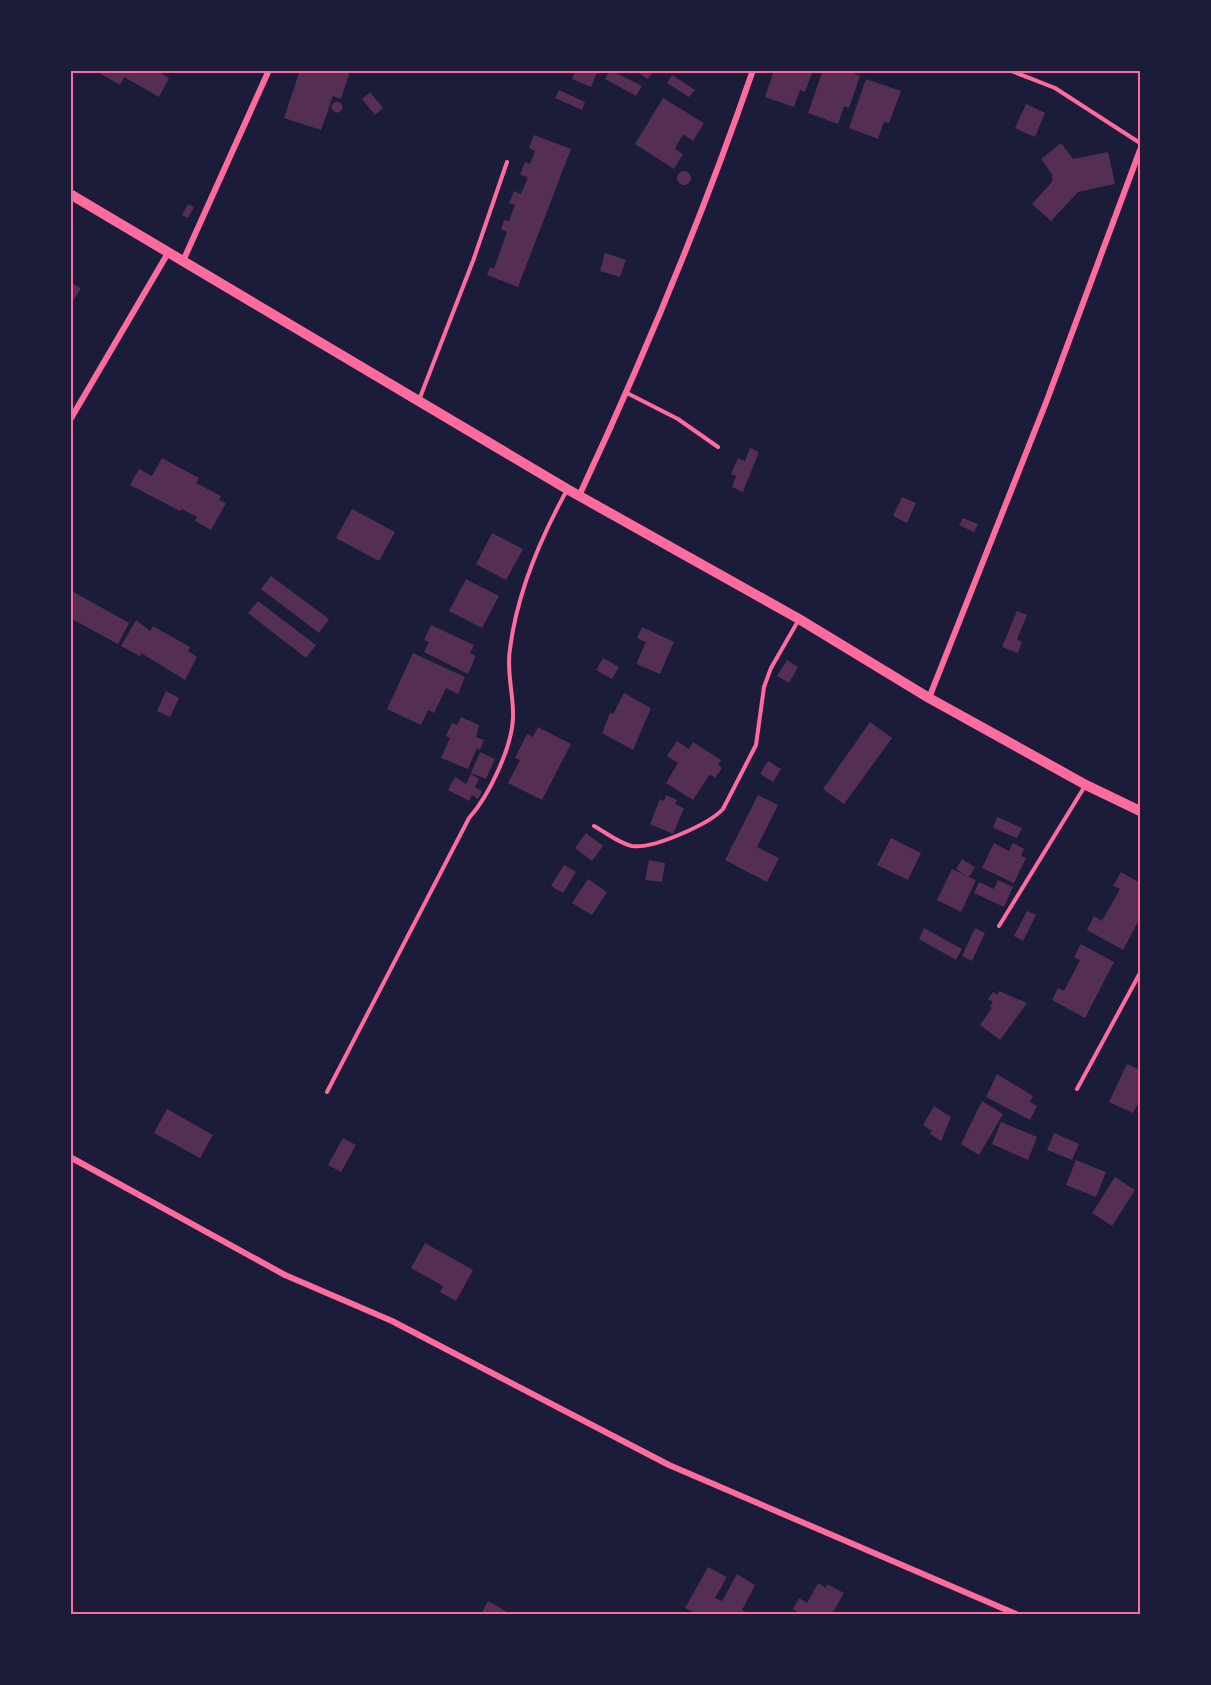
<svg xmlns="http://www.w3.org/2000/svg" width="1211" height="1685" font-family="'IBM Plex Sans',sans-serif">
<rect width="100%" height="100%" fill="#1b1b3a"/>
<path fill="#542f53" d="M 103,70 L 156,70 L 169,78 L 159,97 L 124,77 L 120,85 L 101,74 Z
M 300,70 L 350,71 L 341,99 L 333,96 L 321,130 L 284,118 Z
M 576,70 L 598,70 L 591,87 L 572,79 Z
M 610,70 L 642,86 L 636,96 L 605,79 Z
M 634,70 L 654,70 L 648,79 Z
M 774,70 L 813,70 L 805,92 L 800,90 L 794,107 L 765,97 Z
M 823,70 L 846,70 L 860,76 L 849,108 L 844,106 L 838,124 L 808,113 Z
M 672,75 L 695,90 L 689,97 L 667,83 Z
M 866,79 L 901,91 L 889,123 L 884,122 L 878,139 L 849,128 Z
M 559,90 L 585,102 L 582,110 L 555,98 Z
M 370,92 L 383,108 L 375,115 L 362,99 Z
M 663,98 L 704,123 L 693,141 L 683,134 L 675,149 L 683,154 L 674,169 L 635,144 Z
M331.5 107a5.5 5.5 0 1 1 11 0a5.5 5.5 0 1 1-11 0Z
M 1026,104 L 1045,113 L 1035,137 L 1015,128 Z
M 534,135 L 571,149 L 518,287 L 487,275 L 490,267 L 494,269 L 507,232 L 501,229 L 504,220 L 509,221 L 515,205 L 509,203 L 514,191 L 521,194 L 528,177 L 520,175 L 525,162 L 530,164 L 535,151 L 529,148 Z
M 1061,143 L 1073,159 L 1108,152 L 1115,184 L 1078,192 L 1051,221 L 1032,204 L 1052,182 L 1052,174 L 1041,159 Z
M677 178a7 7 0 1 1 14 0a7 7 0 1 1-14 0Z
M 188,204 L 194,207 L 188,218 L 182,215 Z
M 605,253 L 626,260 L 620,277 L 600,271 Z
M 70,282 L 81,288 L 70,306 Z
M 750,448 L 759,452 L 743,492 L 732,487 L 736,476 L 731,474 L 738,458 L 745,461 Z
M 162,458 L 199,478 L 196,483 L 221,496 L 219,500 L 226,503 L 211,530 L 195,521 L 197,517 L 182,509 L 180,511 L 130,485 L 139,469 L 152,476 Z
M 902,497 L 916,503 L 907,523 L 893,516 Z
M 352,509 L 395,532 L 379,561 L 336,538 Z
M 963,518 L 978,524 L 974,532 L 959,525 Z
M 492,533 L 523,549 L 506,580 L 476,564 Z
M 271,576 L 329,619 L 319,633 L 261,589 Z
M 466,579 L 499,596 L 482,628 L 449,611 Z
M 70,590 L 129,623 L 118,644 L 70,618 Z
M 258,601 L 316,645 L 306,658 L 248,613 Z
M 1017,611 L 1027,615 L 1017,639 L 1022,642 L 1018,653 L 1002,647 Z
M 136,620 L 150,631 L 153,626 L 190,647 L 188,651 L 197,657 L 185,680 L 141,653 L 140,656 L 121,646 Z
M 431,625 L 474,645 L 470,653 L 476,656 L 468,674 L 424,652 L 429,642 L 424,640 Z
M 642,627 L 674,642 L 660,674 L 636,664 L 646,642 L 637,638 Z
M 413,653 L 465,677 L 458,694 L 446,688 L 434,713 L 428,710 L 421,725 L 387,709 Z
M 603,658 L 619,667 L 612,679 L 596,670 Z
M 787,660 L 798,667 L 789,683 L 777,676 Z
M 166,691 L 179,698 L 170,717 L 157,711 Z
M 624,693 L 651,708 L 633,750 L 602,733 L 610,713 L 613,714 Z
M 461,717 L 479,725 L 476,737 L 484,740 L 480,750 L 477,748 L 468,769 L 441,758 L 450,738 L 446,736 L 452,723 L 457,725 Z
M 870,722 L 892,738 L 844,804 L 823,789 Z
M 538,727 L 571,744 L 542,800 L 508,783 L 520,760 L 515,758 L 527,734 L 533,737 Z
M 677,741 L 689,749 L 693,742 L 721,760 L 718,765 L 722,768 L 715,778 L 710,774 L 693,800 L 666,783 L 678,763 L 667,756 Z
M 480,752 L 495,759 L 486,779 L 471,773 Z
M 768,761 L 781,769 L 773,782 L 760,774 Z
M 471,774 L 479,779 L 475,787 L 482,791 L 478,799 L 472,795 L 469,801 L 448,790 L 455,777 L 466,784 Z
M 666,795 L 677,800 L 675,804 L 684,808 L 673,834 L 650,824 L 660,799 L 664,801 Z
M 758,795 L 778,805 L 757,847 L 779,858 L 767,882 L 725,860 Z
M 997,817 L 1022,828 L 1017,838 L 993,828 Z
M 586,833 L 603,846 L 592,861 L 575,848 Z
M 891,838 L 921,853 L 908,880 L 877,865 Z
M 994,843 L 1009,851 L 1013,843 L 1024,849 L 1021,856 L 1026,858 L 1014,883 L 982,868 Z
M 962,859 L 975,867 L 969,877 L 976,880 L 961,912 L 937,900 L 952,869 L 967,876 L 956,869 Z
M 649,860 L 665,863 L 662,882 L 645,880 Z
M 564,865 L 576,872 L 563,893 L 551,886 Z
M 1121,872 L 1140,883 L 1140,918 L 1123,950 L 1087,930 L 1094,916 L 1102,921 L 1120,889 L 1113,886 Z
M 588,879 L 607,892 L 592,915 L 572,903 Z
M 998,880 L 1013,887 L 1004,907 L 974,893 L 979,882 L 994,889 Z
M 1027,911 L 1036,915 L 1023,941 L 1014,936 Z
M 924,928 L 962,949 L 956,960 L 919,939 Z
M 975,928 L 985,933 L 972,961 L 962,956 Z
M 1081,944 L 1114,962 L 1085,1018 L 1052,1000 L 1058,988 L 1064,991 L 1080,960 L 1074,957 Z
M 999,991 L 1027,1003 L 1000,1040 L 980,1025 L 992,1008 L 990,1006 L 993,1002 L 988,999 L 993,992 L 997,995 Z
M 1127,1064 L 1140,1070 L 1140,1107 L 1137,1105 L 1133,1113 L 1109,1102 Z
M 997,1074 L 1033,1096 L 1030,1102 L 1037,1106 L 1030,1120 L 986,1097 Z
M 982,1101 L 1003,1114 L 979,1155 L 961,1144 Z
M 934,1106 L 951,1117 L 941,1141 L 930,1134 L 932,1131 L 923,1125 Z
M 167,1109 L 213,1135 L 200,1158 L 154,1133 Z
M 1001,1122 L 1037,1137 L 1028,1160 L 992,1144 Z
M 1054,1133 L 1079,1144 L 1072,1160 L 1047,1150 Z
M 343,1138 L 356,1145 L 341,1172 L 328,1165 Z
M 1076,1160 L 1106,1172 L 1096,1197 L 1066,1185 Z
M 1115,1177 L 1135,1190 L 1112,1226 L 1092,1213 Z
M 425,1243 L 473,1270 L 456,1301 L 440,1292 L 443,1286 L 411,1268 Z
M 708,1567 L 727,1577 L 715,1598 L 722,1601 L 737,1574 L 755,1585 L 742,1610 L 750,1614 L 697,1614 L 685,1608 Z
M 818,1583 L 826,1588 L 827,1584 L 844,1593 L 832,1614 L 800,1614 L 793,1609 L 799,1598 L 807,1603 Z
M 488,1601 L 511,1614 L 481,1614 Z"/>
<g fill="none" stroke-linecap="round" stroke-linejoin="round">
<path stroke="#ff6b9d" stroke-width="4" d="M 1009,70 L 1055,88 L 1140,143
M 627,393 L 678,419 L 718,447
M 419,400 L 473,261 L 507,162
M 594,826 C 605,832 620,844 632,846 C 654,849 709,824 723,809 L 756,745 L 764,687 L 771,668 L 798,621
M 999,926 L 1085,786
M 1077,1089 L 1140,973
M 327,1092 L 469,818 C 489,796 512,747 513,718 C 514,695 506,671 510,649 C 517,592 540,539 567,490"/>
<path stroke="#ff6b9d" stroke-width="6" d="M 183,261 L 269,70
M 70,420 L 168,253
M 579,496 C 644,357 703,215 753,70
M 929,698 L 1047,400 L 1140,150
M 70,1157 L 285,1275 L 392,1321 L 669,1465 L 1016,1614"/>
<path stroke="#ff6b9d" stroke-width="10" d="M 70,194 L 567,489 L 799,619 L 929,698 L 1086,785 L 1140,811"/>
</g>
<rect width="1211" height="1685" fill="none" stroke="#1b1b3a" stroke-width="144"/>
<rect x="72" y="72" width="1067" height="1541" fill="none" stroke="#ff6b9d" stroke-width="2"/>
</svg>
